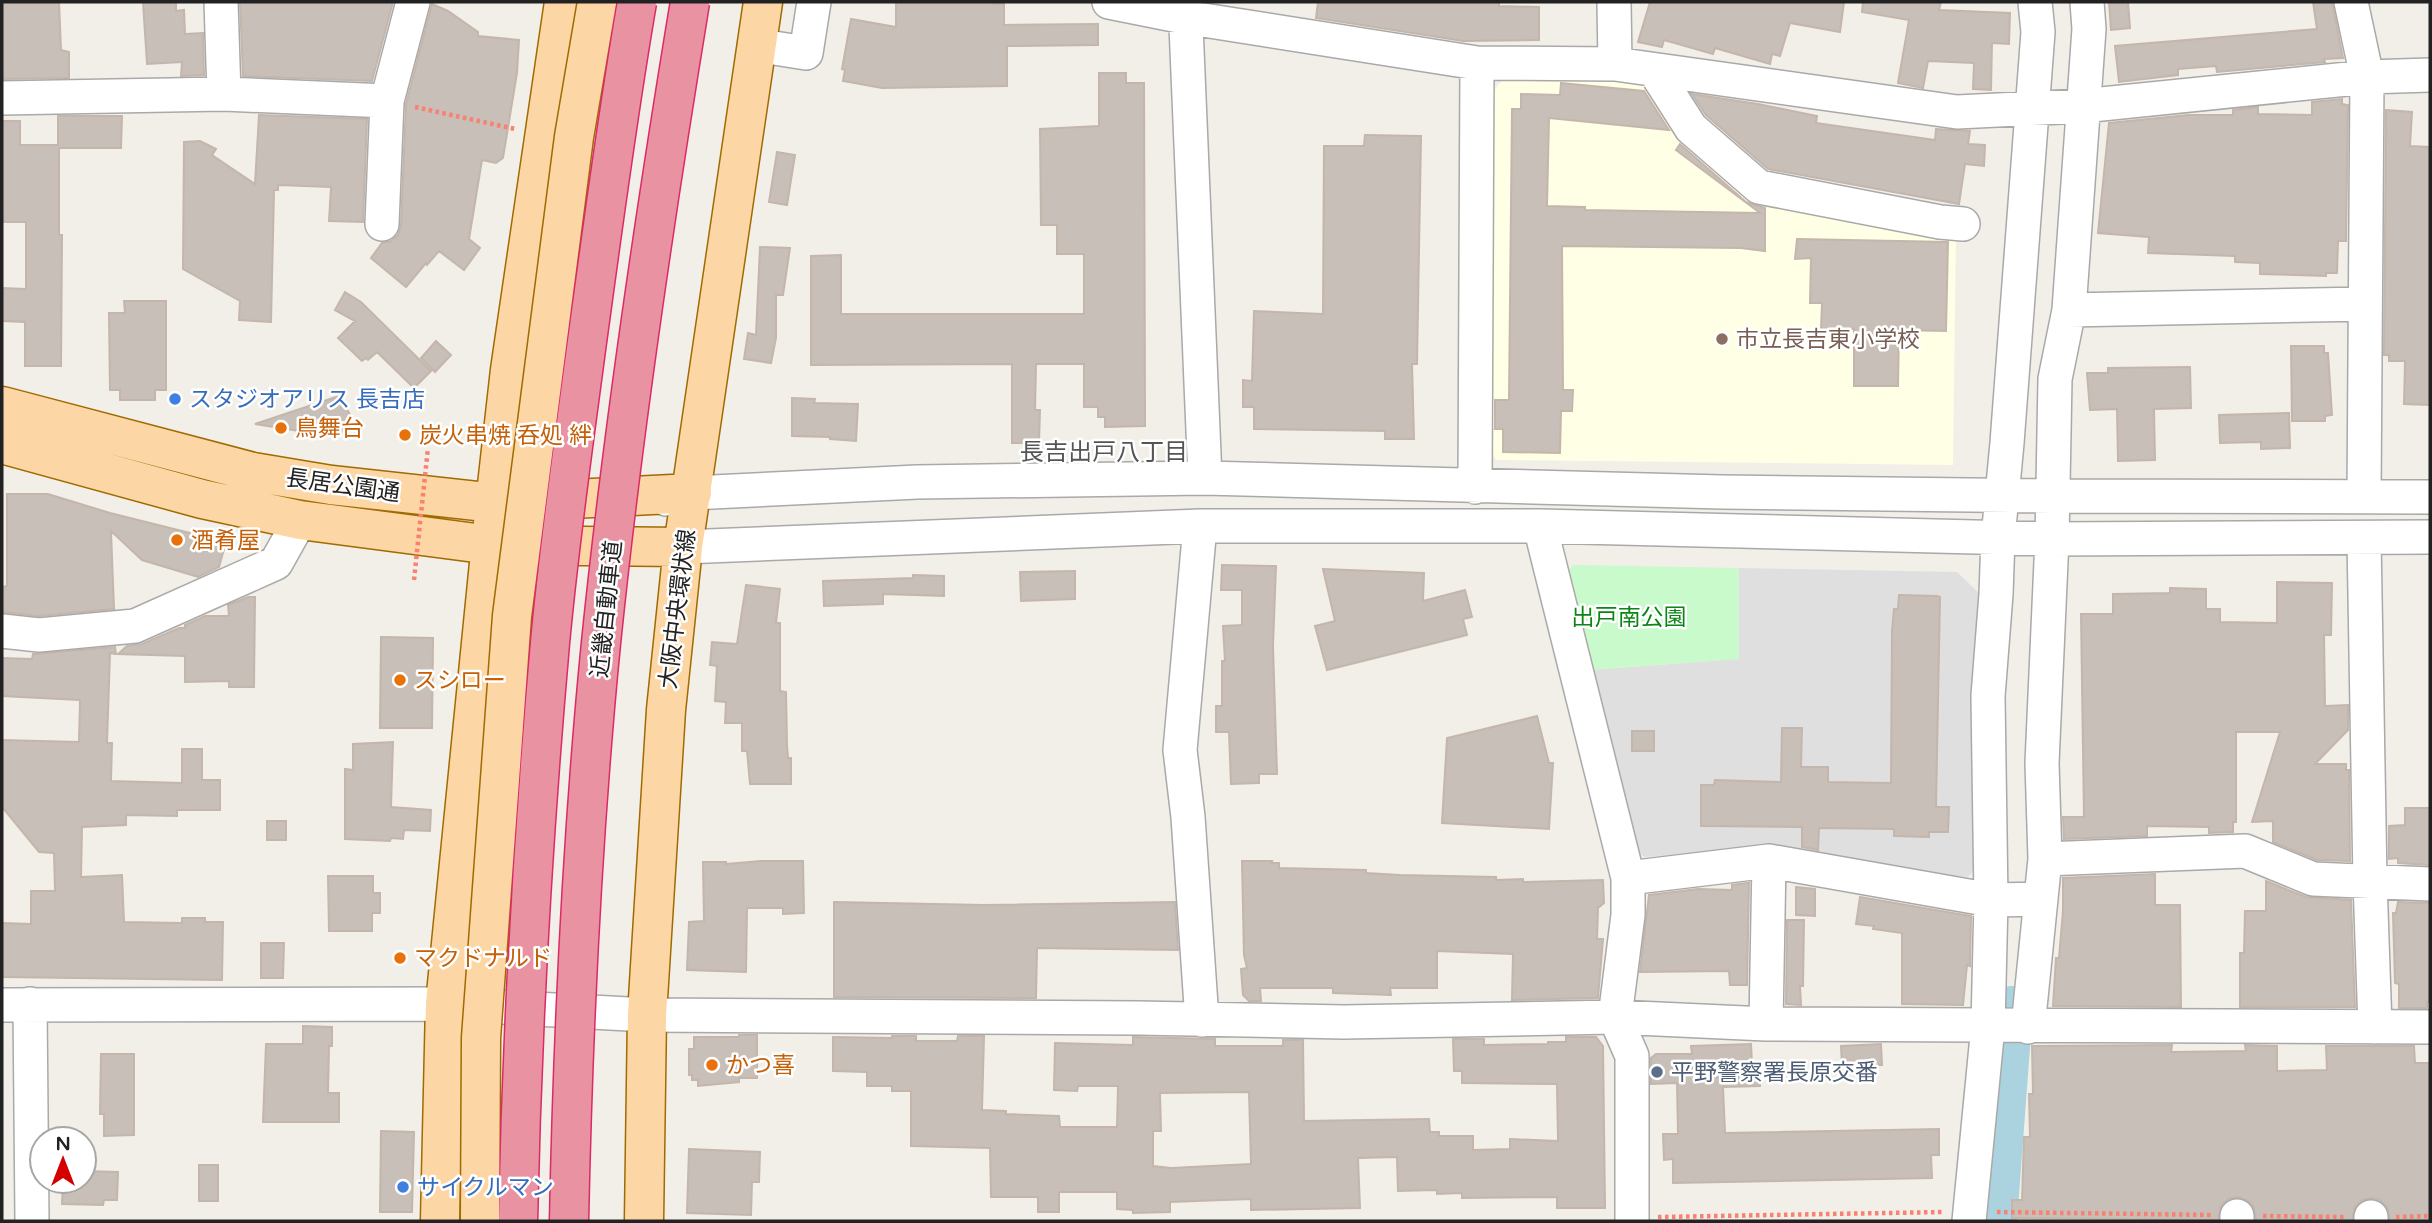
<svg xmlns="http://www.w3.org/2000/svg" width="2432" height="1223" font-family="'Varela Round','Noto Sans JP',sans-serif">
<rect width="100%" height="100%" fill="#f2efe9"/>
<path fill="#e0dfdf" d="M 1739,568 L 1957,572 L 1983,597 L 1979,867 L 1967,877 L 1758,849 L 1645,857 L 1631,849 L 1589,670 L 1738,659 Z"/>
<path fill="#ffffe5" d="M 1503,79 L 1646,80 L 1754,193 L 1956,231 L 1953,465 L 1496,460 L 1488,447 L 1493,92 Z"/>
<path fill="#c8facc" d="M 1573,565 L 1739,568 L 1739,659 L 1589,670 L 1566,575 Z"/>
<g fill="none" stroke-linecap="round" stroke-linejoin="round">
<path stroke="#aad3df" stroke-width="42" d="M 1996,1221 L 2012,1007"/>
</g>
<path fill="#c7bfb8" stroke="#c4b6ab" stroke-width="2" fill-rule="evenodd" d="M 2,2 L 59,2 L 61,50 L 69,52 L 69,78 L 2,79 Z
M 143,2 L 176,2 L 176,11 L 184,10 L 185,34 L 203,33 L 204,75 L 181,76 L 182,62 L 147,64 Z
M 240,2 L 393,2 L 372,81 L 243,76 Z
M 905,2 L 994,2 L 994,4 L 1004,4 L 1004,25 L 1098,24 L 1098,45 L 1007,46 L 1007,86 L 882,88 L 843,81 L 845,70 L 842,69 L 851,19 L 896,27 L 896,3 Z
M 1318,2 L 1499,2 L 1499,6 L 1539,7 L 1539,40 L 1463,41 L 1316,18 Z
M 1650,2 L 1844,2 L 1840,32 L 1790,23 L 1780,56 L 1772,54 L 1770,64 L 1715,48 L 1713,54 L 1664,40 L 1662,47 L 1638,42 Z
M 1863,2 L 1941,2 L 1939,10 L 2010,13 L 2009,44 L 1992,43 L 1991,90 L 1973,89 L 1974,63 L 1928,61 L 1923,88 L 1898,83 L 1909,20 L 1862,12 Z
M 2109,2 L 2128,2 L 2130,28 L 2111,30 Z
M 2313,2 L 2332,2 L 2343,58 L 2324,59 L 2325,62 L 2217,72 L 2216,66 L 2178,69 L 2178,75 L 2119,82 L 2115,46 L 2317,29 Z
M 432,4 L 448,11 L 478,32 L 478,36 L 519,40 L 517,73 L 503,158 L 496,163 L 482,160 L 469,239 L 480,248 L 464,270 L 439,251 L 427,265 L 426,263 L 406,287 L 371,258 L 382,243 L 391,241 L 398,235 L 401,225 L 406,104 Z
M 1099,73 L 1126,73 L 1126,83 L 1144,83 L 1145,426 L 1105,427 L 1105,417 L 1098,417 L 1098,407 L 1084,407 L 1084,364 L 1036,364 L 1035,410 L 1040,410 L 1039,443 L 1012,443 L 1012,364 L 811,365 L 811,256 L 841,255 L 841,314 L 1084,314 L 1084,254 L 1057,254 L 1057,225 L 1041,225 L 1040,129 L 1099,126 Z
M 1561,83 L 1644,91 L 1669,130 L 1549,118 L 1547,206 L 1585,207 L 1585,210 L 1760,213 L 1676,150 L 1680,144 L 1746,202 L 1765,208 L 1765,251 L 1741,248 L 1562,246 L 1563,390 L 1573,390 L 1572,411 L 1561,411 L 1560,453 L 1503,452 L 1503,429 L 1495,429 L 1495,400 L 1509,400 L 1512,109 L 1521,109 L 1521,94 L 1560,95 Z
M 1692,94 L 1758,104 L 1817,116 L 1816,123 L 1935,140 L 1936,129 L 1970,131 L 1968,144 L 1985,145 L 1984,166 L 1965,164 L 1959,204 L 1768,169 L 1706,115 Z
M 2342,99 L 2342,104 L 2348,105 L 2346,241 L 2338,241 L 2337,273 L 2326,273 L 2326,276 L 2260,274 L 2260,263 L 2235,262 L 2235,256 L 2148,253 L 2149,237 L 2098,233 L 2109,123 L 2188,115 L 2233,115 L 2233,110 L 2258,107 L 2258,114 L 2312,115 L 2312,102 Z
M 2386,110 L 2412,112 L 2410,146 L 2430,147 L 2430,405 L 2404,404 L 2405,361 L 2389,361 L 2389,355 L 2384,355 Z
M 259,115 L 367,119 L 363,222 L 329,221 L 331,187 L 278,185 L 278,190 L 274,190 L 271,322 L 239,320 L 240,301 L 183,269 L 184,142 L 200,141 L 216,149 L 212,155 L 255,184 Z
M 58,116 L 122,116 L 121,148 L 59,148 L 59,235 L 62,235 L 61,366 L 25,366 L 25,322 L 2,321 L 2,288 L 26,289 L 26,222 L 2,222 L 2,121 L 20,121 L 20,145 L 58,145 Z
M 1365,135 L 1421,136 L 1417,364 L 1412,364 L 1414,439 L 1385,439 L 1385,431 L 1254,429 L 1254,407 L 1243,407 L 1243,380 L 1252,381 L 1254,311 L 1323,314 L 1324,146 L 1364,146 Z
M 777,152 L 795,155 L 787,205 L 769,202 Z
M 1797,239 L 1948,242 L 1946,331 L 1899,330 L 1898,386 L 1854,386 L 1854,329 L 1821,329 L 1822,303 L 1810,303 L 1811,258 L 1795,259 Z
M 760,247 L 790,248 L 783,295 L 776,295 L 776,338 L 771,363 L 744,359 L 748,333 L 756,335 Z
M 345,292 L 361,302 L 431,371 L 414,388 L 377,352 L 368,360 L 366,358 L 362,361 L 338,338 L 355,321 L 335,310 Z
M 124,301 L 166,301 L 166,390 L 155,390 L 155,400 L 120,400 L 120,390 L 110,390 L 109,313 L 125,313 Z
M 436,341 L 451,355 L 435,372 L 421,358 Z
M 2291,346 L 2324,346 L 2324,353 L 2328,353 L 2332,415 L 2325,416 L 2325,421 L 2292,421 Z
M 2190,367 L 2191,408 L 2154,409 L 2155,460 L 2118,461 L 2117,409 L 2090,410 L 2087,373 L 2108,373 L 2108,368 Z
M 339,396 L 361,433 L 299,431 L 255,424 Z
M 792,398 L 815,399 L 814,403 L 858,404 L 856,441 L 830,439 L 830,437 L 792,436 Z
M 2289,413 L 2290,448 L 2261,449 L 2261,442 L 2220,443 L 2219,415 Z
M 7,494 L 48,494 L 110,513 L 226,542 L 219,567 L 198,577 L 142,560 L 111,531 L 114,609 L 39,616 L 2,612 L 2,587 L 7,586 Z
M 1222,565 L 1276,566 L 1273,646 L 1277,774 L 1259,774 L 1259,783 L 1231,784 L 1229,732 L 1216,732 L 1216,706 L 1222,706 L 1222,661 L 1225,661 L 1223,626 L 1242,625 L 1242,590 L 1221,590 Z
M 1323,569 L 1424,573 L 1423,601 L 1465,590 L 1472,617 L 1463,619 L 1467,635 L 1327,670 L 1315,626 L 1335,621 Z
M 1075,571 L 1075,599 L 1021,601 L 1020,572 Z
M 913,575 L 944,576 L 944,596 L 883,594 L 883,604 L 824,606 L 823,581 L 913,578 Z
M 2277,582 L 2332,583 L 2331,635 L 2324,635 L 2325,706 L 2348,705 L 2348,730 L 2315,764 L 2346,764 L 2346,770 L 2349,770 L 2350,861 L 2317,860 L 2273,842 L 2273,821 L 2252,822 L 2280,732 L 2236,732 L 2236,822 L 2233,822 L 2233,832 L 2209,833 L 2209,827 L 2147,826 L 2147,836 L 2064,839 L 2063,817 L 2084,817 L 2081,614 L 2113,614 L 2113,594 L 2170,593 L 2170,588 L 2206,589 L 2206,609 L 2220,609 L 2220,622 L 2277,623 Z
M 746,585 L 780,589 L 776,623 L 780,623 L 780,691 L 786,692 L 787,745 L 788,758 L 791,758 L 791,784 L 750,784 L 747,751 L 742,751 L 742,723 L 725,723 L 726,702 L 715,701 L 717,666 L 710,665 L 712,642 L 737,644 Z
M 1899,595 L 1937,596 L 1940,597 L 1936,807 L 1949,807 L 1948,832 L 1929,832 L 1929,837 L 1894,836 L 1894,829 L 1819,828 L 1818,850 L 1802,847 L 1802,827 L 1701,826 L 1701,785 L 1714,785 L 1715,780 L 1781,782 L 1782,728 L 1802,728 L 1801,767 L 1828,767 L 1828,782 L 1891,783 L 1892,631 L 1894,609 L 1898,609 Z
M 248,597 L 255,597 L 254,687 L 229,687 L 229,681 L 185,682 L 185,656 L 118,654 L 127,646 L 142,644 L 179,628 L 185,628 L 185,625 L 205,616 L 229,616 L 228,605 Z
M 381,637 L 433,638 L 432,728 L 380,728 Z
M 115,647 L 116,654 L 110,653 L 107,743 L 112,743 L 111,781 L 182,783 L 182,749 L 202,749 L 202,780 L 220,780 L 220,810 L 177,810 L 177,816 L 126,815 L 126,825 L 82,827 L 81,877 L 122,875 L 124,922 L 182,923 L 182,918 L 205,918 L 205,922 L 223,922 L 222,980 L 2,977 L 2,923 L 31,924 L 31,891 L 55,891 L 54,853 L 39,852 L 2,807 L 2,740 L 79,742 L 80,700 L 2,696 L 2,658 L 32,659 L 33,654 Z
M 1537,716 L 1549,763 L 1553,763 L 1549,829 L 1442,823 L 1447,738 Z
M 1632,731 L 1654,731 L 1654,751 L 1632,751 Z
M 393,742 L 391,807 L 431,810 L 430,831 L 404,830 L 403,839 L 391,838 L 390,841 L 345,839 L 345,769 L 353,770 L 353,744 Z
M 2405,808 L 2430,808 L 2430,865 L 2398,863 L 2398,858 L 2389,859 L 2389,826 L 2405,825 Z
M 267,821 L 286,821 L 286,840 L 267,840 Z
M 761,861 L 803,861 L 804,913 L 783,914 L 783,908 L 747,908 L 746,972 L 687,970 L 689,922 L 704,921 L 703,862 L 726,862 L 726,864 Z
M 1242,861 L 1272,861 L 1271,863 L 1279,863 L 1279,868 L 1366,870 L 1366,873 L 1400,875 L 1496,877 L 1496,880 L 1523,879 L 1523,882 L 1603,880 L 1604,903 L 1598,908 L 1597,939 L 1603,939 L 1598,998 L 1512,1000 L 1513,954 L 1437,951 L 1437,988 L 1390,988 L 1391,995 L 1333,993 L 1333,988 L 1260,988 L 1261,1001 L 1249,1001 L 1243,995 L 1241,969 L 1247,968 L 1244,955 Z
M 2155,874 L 2155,905 L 2180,905 L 2181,1007 L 2053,1006 L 2056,958 L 2059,958 L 2063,911 L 2063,878 Z
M 328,876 L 373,876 L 373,893 L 380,893 L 380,913 L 372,913 L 372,931 L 329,931 Z
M 2266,881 L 2306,897 L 2351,900 L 2355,1007 L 2240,1007 L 2240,953 L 2244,953 L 2245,911 L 2266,911 Z
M 1749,883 L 1747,985 L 1730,985 L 1729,971 L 1640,972 L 1649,895 L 1698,889 L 1732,890 L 1732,885 Z
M 1796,887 L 1815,889 L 1815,916 L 1796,915 Z
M 1860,897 L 1971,916 L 1970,966 L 1967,965 L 1963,1005 L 1902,1004 L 1902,933 L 1873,929 L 1874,926 L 1856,924 Z
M 834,902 L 984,905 L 1175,902 L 1178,950 L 1037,948 L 1036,998 L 834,997 Z
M 2398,902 L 2430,903 L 2430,1002 L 2427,1002 L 2427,1008 L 2399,1008 L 2399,984 L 2395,983 L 2393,913 L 2396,913 Z
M 1787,920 L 1804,920 L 1803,986 L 1800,986 L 1801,1005 L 1786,1004 Z
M 261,943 L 284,943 L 283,978 L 261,978 Z
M 303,1026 L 332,1027 L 332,1046 L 329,1046 L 328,1093 L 339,1093 L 339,1122 L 263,1122 L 266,1044 L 303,1044 Z
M 739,1035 L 757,1035 L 757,1078 L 739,1078 L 739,1082 L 698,1086 L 698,1080 L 692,1080 L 692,1075 L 689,1075 L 689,1049 L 694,1049 L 694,1037 L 739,1037 Z
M 892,1036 L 916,1036 L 916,1041 L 957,1041 L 958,1036 L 984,1036 L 982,1110 L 1006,1111 L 1006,1114 L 1059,1116 L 1060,1127 L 1117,1127 L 1118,1086 L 1078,1086 L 1077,1091 L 1054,1090 L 1055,1043 L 1133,1045 L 1133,1037 L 1215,1039 L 1215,1046 L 1283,1046 L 1283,1040 L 1303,1040 L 1304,1121 L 1429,1119 L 1430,1132 L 1439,1132 L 1439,1136 L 1473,1136 L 1473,1150 L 1510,1149 L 1510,1139 L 1558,1141 L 1557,1084 L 1462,1083 L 1462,1071 L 1454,1071 L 1453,1039 L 1484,1039 L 1484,1045 L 1548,1044 L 1548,1042 L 1566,1042 L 1566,1037 L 1596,1037 L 1603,1046 L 1605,1208 L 1557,1208 L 1557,1197 L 1462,1198 L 1462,1193 L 1437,1194 L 1437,1190 L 1398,1191 L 1397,1157 L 1358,1158 L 1360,1208 L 1251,1210 L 1251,1199 L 1170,1202 L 1170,1212 L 1133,1213 L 1133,1210 L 1117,1209 L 1117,1192 L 1059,1192 L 1059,1212 L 1038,1212 L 1038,1197 L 991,1197 L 990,1148 L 911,1146 L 911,1091 L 892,1091 L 892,1086 L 867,1086 L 867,1072 L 833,1071 L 833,1037 L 892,1038 ZM 1249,1092 L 1251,1164 L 1171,1168 L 1153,1166 L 1153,1131 L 1161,1131 L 1160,1093 Z
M 1751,1044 L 1752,1064 L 1759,1064 L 1760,1086 L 1723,1087 L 1725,1133 L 1939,1129 L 1939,1155 L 1931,1155 L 1932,1178 L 1673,1183 L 1673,1159 L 1664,1160 L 1663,1134 L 1678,1134 L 1677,1083 L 1651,1084 L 1651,1058 L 1656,1054 L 1692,1054 L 1691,1046 Z
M 1881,1044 L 1882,1065 L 1842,1066 L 1841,1046 Z
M 2172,1045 L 2171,1052 L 2246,1051 L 2245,1045 L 2277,1046 L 2277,1071 L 2327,1070 L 2326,1046 L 2414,1046 L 2415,1063 L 2430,1063 L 2430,1221 L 2390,1221 L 2387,1207 L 2380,1200 L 2372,1198 L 2362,1200 L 2355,1207 L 2352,1221 L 2256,1221 L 2253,1206 L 2247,1200 L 2238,1197 L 2228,1199 L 2221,1206 L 2218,1220 L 2012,1218 L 2012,1200 L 2022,1200 L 2024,1137 L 2030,1137 L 2029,1094 L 2033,1094 L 2032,1046 Z
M 101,1054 L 134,1054 L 134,1135 L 104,1136 L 104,1114 L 100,1114 Z
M 381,1131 L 414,1132 L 412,1212 L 380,1212 Z
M 689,1149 L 760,1152 L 759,1182 L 752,1182 L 751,1215 L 687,1213 Z
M 199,1165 L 218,1165 L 218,1201 L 199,1201 Z
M 84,1171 L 118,1172 L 117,1200 L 104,1200 L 103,1205 L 62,1204 L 63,1181 L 84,1181 Z"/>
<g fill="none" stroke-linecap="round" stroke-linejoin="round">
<defs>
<path id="minor" d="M 221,2 L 224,94
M 1109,2 L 1184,17 L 1477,63 L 1615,64 L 1957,112 L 2082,106 L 2367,77 L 2430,75
M 1185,2 L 1205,478
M 1614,2 L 1615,64
M 2351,2 L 2367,77 L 2364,497
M 755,45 L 806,53 L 814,2
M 1654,70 L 1691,128 L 1759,187 L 1940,222 L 1963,224
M 2,98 L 224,94 L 387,101
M 382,224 L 387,101 L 413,2
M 2069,310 L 2365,304
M 1475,487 L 1477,63
M 666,499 L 692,493 L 917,482 L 1205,478 L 1722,492 L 2053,496 L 2430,497
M 1200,526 L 1180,750 L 1188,817 L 1202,1020
M 1540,526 L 1628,878 L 1628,915 L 1615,1017 L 1632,1056 L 1632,1221
M 2364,538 L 2370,881 L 2375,1027
M 683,547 L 1200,526 L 1540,526 L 2052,539 L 2430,537
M 2,631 L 39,635 L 135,626 L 276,563 L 300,520
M 2045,859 L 2245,851 L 2313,879 L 2430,884
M 1628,878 L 1769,861 L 1991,900 L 2041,899
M 30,1004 L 32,1221
M 2,1005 L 445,1004 L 647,1015 L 1138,1018 L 1344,1022 L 1615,1017 L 1766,1024 L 2430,1027
M 1766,1024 L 1769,861
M 2028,1027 L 2045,859 L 2042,763 L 2052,539 L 2055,379 L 2069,310 L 2089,29 L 2087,2
M 1969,1221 L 1988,1026 L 1991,900 L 1988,696 L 1996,594 L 1998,538 L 2007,443 L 2038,32 L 2035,2
M 2237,1221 L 2237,1216
M 2371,1221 L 2371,1217"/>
<path id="major" d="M 2,406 L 253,472 L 331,485 L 495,503 L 692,493
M 2,444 L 202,499 L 300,520 L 491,545 L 683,547
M 440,1221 L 445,1004 L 495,503 L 510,370 L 564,2
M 644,1221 L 647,1015 L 666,710 L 683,547 L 763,2"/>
</defs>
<use href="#minor" stroke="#a9a9a9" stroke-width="36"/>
<use href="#major" stroke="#a06b00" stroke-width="41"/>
<path stroke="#fa8072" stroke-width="4.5" stroke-dasharray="3.5 3.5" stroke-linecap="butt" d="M 415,107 L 515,129
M 1997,1212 L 2212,1215
M 2263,1216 L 2345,1217
M 1658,1217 L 1943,1212
M 2396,1217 L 2430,1216"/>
<use href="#minor" stroke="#fff" stroke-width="33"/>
<use href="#major" stroke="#fcd6a4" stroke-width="38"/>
<defs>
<path id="major-bridge" d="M 480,1221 L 481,1038 L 512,616 L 574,137 L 597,2"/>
<path id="highway-bridge" d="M 518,1221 C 522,1028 533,835 550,643 C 559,545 573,447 586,349 C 602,233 617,117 637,2
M 569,1221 C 573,1029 582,835 601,643 C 623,428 655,214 690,2"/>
</defs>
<use href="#major-bridge" stroke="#a06b00" stroke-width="41" stroke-linecap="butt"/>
<use href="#highway-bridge" stroke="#dc2a67" stroke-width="41" stroke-linecap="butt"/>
<path stroke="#fa8072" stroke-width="4.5" stroke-dasharray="3.5 3.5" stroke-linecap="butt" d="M 414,580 L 428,448"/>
<use href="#major-bridge" stroke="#fcd6a4" stroke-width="38"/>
<use href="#highway-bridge" stroke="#e892a2" stroke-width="38"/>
</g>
<circle fill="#8d6e63" stroke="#fff" stroke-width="2.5" cx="1722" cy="339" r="7"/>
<g fill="#3f7fe0" stroke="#fff" stroke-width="2.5">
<circle cx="175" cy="399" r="7"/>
<circle cx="403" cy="1187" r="7"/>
</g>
<g fill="#e8710a" stroke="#fff" stroke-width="2.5">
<circle cx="281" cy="428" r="7"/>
<circle cx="405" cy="435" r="7"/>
<circle cx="177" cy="540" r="7"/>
<circle cx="400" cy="680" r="7"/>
<circle cx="400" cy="958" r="7"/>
<circle cx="712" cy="1065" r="7"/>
</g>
<circle fill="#5c6f8a" stroke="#fff" stroke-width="2.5" cx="1657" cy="1072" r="7"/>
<g text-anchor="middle" stroke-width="5" stroke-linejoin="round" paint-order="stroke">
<g font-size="23" fill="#785e54" stroke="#fff" text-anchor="start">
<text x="1736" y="347">市立長吉東小学校</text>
</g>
<g font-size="23" fill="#366cbe" stroke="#fff" text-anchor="start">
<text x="189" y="407">スタジオアリス 長吉店</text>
<text x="417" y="1195">サイクルマン</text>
</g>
<g font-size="23" fill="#c56008" stroke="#fff" text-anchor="start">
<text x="295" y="436">鳥舞台</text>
<text x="419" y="443">炭火串焼 呑処 絆</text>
<text x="191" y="548">酒肴屋</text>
<text x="414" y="688">スシロー</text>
<text x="414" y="966">マクドナルド</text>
<text x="726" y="1073">かつ喜</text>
</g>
<g font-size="23" fill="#222" stroke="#fff">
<text transform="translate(343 485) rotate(8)" y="8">長居公園通</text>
<text transform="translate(606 609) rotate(-84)" y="8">近畿自動車道</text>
<text transform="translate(677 609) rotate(-83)" y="8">大阪中央環状線</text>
</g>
<g font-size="23" fill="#0c8416" stroke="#fff">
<text x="1629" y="625">出戸南公園</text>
</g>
<g font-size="23" fill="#4e5e75" stroke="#fff" text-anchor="start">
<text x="1671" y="1080">平野警察署長原交番</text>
</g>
<g font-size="24" fill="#555" stroke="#fff">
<text x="1104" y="460">長吉出戸八丁目</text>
</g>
</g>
<rect width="2432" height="1223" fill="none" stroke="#222222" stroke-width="7"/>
<g transform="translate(63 1160)"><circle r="33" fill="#ffffff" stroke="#a7a7a7" stroke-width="2"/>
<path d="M0-5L12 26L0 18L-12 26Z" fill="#d40000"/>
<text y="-10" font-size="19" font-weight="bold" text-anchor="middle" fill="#222222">N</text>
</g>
</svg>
